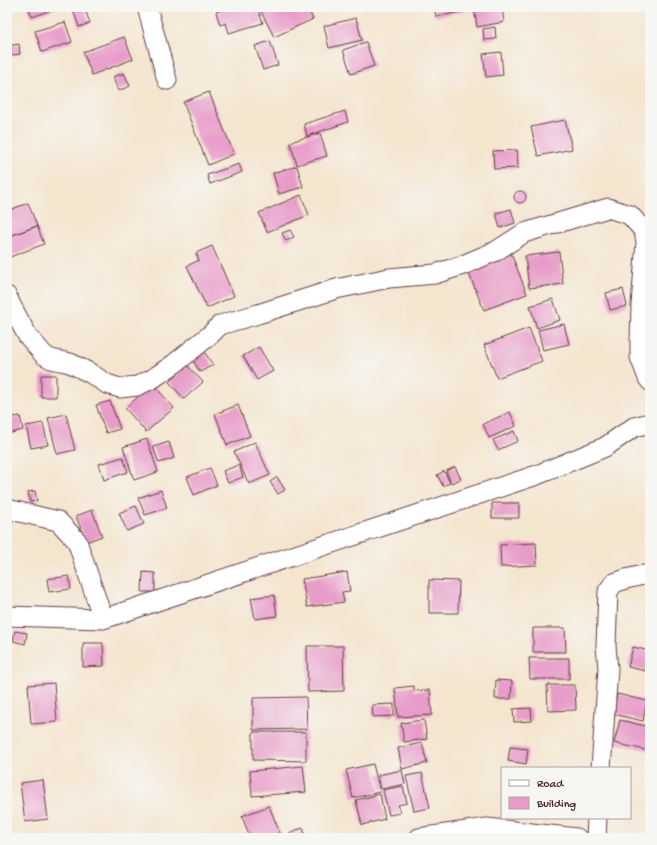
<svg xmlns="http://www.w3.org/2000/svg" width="657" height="845" font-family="'Gochi Hand',sans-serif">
<rect width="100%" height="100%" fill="#f6f6f2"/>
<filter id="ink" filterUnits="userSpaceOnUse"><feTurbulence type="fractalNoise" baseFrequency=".025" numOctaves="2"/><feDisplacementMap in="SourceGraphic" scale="8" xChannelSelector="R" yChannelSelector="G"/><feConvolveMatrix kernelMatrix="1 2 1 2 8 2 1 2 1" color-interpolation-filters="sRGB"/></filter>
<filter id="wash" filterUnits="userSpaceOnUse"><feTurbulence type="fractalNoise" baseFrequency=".012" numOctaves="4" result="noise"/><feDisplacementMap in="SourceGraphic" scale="16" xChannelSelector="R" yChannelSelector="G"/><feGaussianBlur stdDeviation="0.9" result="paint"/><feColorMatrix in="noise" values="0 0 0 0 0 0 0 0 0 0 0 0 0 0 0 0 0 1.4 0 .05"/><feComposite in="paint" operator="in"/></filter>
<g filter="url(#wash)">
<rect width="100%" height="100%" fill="#f4e5cf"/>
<g id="blocks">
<path fill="#e89cc9" d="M 28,7 L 60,7 L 32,17 Z
M 72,7 L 84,7 L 90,23 L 79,27 Z
M 221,7 L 257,7 L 263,23 L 229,33 L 226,23 L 220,25 L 216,12 L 222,10 Z
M 270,7 L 307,7 L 313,19 L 274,37 L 261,11 Z
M 434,7 L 468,7 L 469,10 L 436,17 Z
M 474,7 L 502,7 L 504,22 L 477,27 Z
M 356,18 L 362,40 L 329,48 L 324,26 Z
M 65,22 L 72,42 L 42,52 L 35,31 Z
M 495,27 L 496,39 L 484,40 L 483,29 Z
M 124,37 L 133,59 L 92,75 L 83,52 Z
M 270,41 L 278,65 L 263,70 L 255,46 Z
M 366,42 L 374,66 L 351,74 L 343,50 Z
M 19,44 L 20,54 L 7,56 L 7,46 Z
M 501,52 L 503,75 L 486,77 L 483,54 Z
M 124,73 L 130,86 L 118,91 L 113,77 Z
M 209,92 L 234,154 L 208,165 L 183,102 Z
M 345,111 L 348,122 L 307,136 L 304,124 Z
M 565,120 L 572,149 L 538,156 L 531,127 Z
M 320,133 L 327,156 L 297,165 L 290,142 Z
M 517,150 L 518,168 L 494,169 L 493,151 Z
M 239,164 L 242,172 L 210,184 L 207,175 Z
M 297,166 L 303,187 L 279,194 L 273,173 Z
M514 197a6 6 0 1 1 12 0a6 6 0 1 1-12 0Z
M 301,195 L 309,215 L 267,232 L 259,213 Z
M 28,203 L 37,226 L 7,237 L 7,211 Z
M 511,209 L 515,223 L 500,228 L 496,213 Z
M 37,226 L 44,244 L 10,257 L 7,250 L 7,237 Z
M 290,230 L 294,237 L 286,241 L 282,233 Z
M 212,246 L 234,296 L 207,308 L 187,266 L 199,260 L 196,253 Z
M 559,252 L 563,284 L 529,288 L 525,256 Z
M 511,253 L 527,294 L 484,310 L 467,269 Z
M 623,289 L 627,306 L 610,310 L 606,293 Z
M 553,299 L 560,320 L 537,328 L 530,306 Z
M 564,324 L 569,344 L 543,350 L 538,330 Z
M 529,328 L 542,361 L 497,378 L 484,345 Z
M 259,347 L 273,371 L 257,380 L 243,356 Z
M 203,350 L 213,365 L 200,372 L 191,357 Z
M 187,365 L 203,382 L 184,399 L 169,382 Z
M 41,375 L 56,375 L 56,397 L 41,397 Z
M 153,384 L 174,408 L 146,432 L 125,408 Z
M 110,401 L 120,429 L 106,433 L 96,405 Z
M 238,405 L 250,436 L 227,445 L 215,414 Z
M 510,412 L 516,426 L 489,438 L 483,424 Z
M 66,414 L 75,450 L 57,454 L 48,418 Z
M 20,416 L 23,430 L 7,434 L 7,418 Z
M 43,423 L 48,445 L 31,448 L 26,426 Z
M 514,431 L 518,441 L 498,450 L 493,440 Z
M 147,439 L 158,472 L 134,480 L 123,447 Z
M 169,442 L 174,458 L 159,463 L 153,447 Z
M 255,442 L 270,475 L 249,484 L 234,452 Z
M 123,457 L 128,472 L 104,480 L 99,464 Z
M 239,465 L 243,477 L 228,483 L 223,471 Z
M 455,467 L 461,479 L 451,483 L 446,471 Z
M 210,468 L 217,485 L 194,495 L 187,477 Z
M 444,471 L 450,483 L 443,486 L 437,475 Z
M 277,477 L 285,490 L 278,494 L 270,482 Z
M 161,490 L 167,508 L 145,515 L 138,498 Z
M 35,491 L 37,501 L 30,502 L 28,492 Z
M 492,503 L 519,503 L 519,518 L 492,518 Z
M 136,506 L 144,524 L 127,531 L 119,513 Z
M 92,510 L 102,536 L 86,542 L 76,516 Z
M 536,543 L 537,565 L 501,567 L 500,545 Z
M 143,572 L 155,573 L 155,592 L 142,592 Z
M 347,572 L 350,591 L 342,592 L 344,602 L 307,607 L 302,579 Z
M 69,576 L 71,589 L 49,592 L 47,579 Z
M 429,580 L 459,581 L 458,613 L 429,613 Z
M 274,595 L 277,616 L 255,619 L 251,598 Z
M 533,628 L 565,628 L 566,652 L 533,652 Z
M 15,631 L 27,633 L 25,644 L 13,641 Z
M 83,643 L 103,643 L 104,666 L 83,667 Z
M 307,646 L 343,646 L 344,691 L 308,692 Z
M 633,647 L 650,651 L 650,672 L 628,667 Z
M 529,658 L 569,658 L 569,679 L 530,679 Z
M 496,680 L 512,681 L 511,699 L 495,699 Z
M 54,683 L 57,722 L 31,724 L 28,685 Z
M 547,685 L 575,685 L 576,710 L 548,711 Z
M 414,686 L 414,691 L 430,690 L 432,715 L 398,717 L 395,688 Z
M 617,694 L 647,701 L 643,721 L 613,714 Z
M 306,697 L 307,729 L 253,730 L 253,698 Z
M 394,704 L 394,716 L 373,717 L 372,705 Z
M 531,708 L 532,721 L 514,722 L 513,709 Z
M 424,720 L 427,739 L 404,742 L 401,723 Z
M 620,720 L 650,727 L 650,751 L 614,743 Z
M 253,732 L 306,732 L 306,761 L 253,760 Z
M 422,743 L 427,763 L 402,769 L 398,748 Z
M 510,747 L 528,749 L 526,764 L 508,761 Z
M 373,764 L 380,792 L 353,798 L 346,770 Z
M 303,766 L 306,792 L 252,796 L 250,771 Z
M 402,770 L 405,784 L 381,789 L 378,775 Z
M 422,773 L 430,808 L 414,811 L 406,776 Z
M 43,780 L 48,819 L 25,822 L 20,783 Z
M 403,786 L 407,803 L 398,805 L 400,813 L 389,815 L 383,790 Z
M 380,794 L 385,819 L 362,825 L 356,800 Z
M 269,806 L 282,838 L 267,838 L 266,835 L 259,838 L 250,838 L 242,816 Z
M 303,828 L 306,838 L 292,838 L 290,832 Z"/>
</g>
</g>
<g filter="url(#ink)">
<use href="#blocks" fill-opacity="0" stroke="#643d44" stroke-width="1"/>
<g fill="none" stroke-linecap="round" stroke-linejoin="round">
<defs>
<path id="street" d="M 147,7 L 167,80
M 7,296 L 11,305 L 27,335 L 44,355 L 51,359 L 70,363 L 90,373 L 107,384 L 120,388 L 137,386 L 152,379 L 174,364 L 210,335 L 220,325 L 258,314 L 336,289 L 389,278 L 435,274 L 463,265 L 496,251 L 524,233 L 608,208 L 630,215 L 644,231 L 646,242 L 641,305 L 640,341 L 640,357 L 648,378 L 650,381
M 7,509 L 58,521 L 77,541 L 103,619 L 7,616
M 103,619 L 537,475 L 605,447 L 634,427 L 650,423
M 601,768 L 608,669 L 606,646 L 608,591 L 614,583 L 626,579 L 643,575 L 650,575
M 419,838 L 487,828 L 577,838
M 596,838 L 597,818"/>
</defs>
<use href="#street" stroke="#643d44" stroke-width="21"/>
<use href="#street" stroke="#fff" stroke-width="19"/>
</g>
</g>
<rect width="657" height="845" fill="none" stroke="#f6f6f2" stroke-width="24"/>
<rect x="501" y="767" width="130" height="52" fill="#f6f6f2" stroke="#b1a0a2"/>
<rect x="509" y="780" width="20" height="6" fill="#ffffff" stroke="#b1a0a2"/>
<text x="537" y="787" font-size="12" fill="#4a1f2b">Road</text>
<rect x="509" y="797" width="20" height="12" fill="#e89cc9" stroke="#b1a0a2"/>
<text x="537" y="807" font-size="12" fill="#4a1f2b">Building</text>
</svg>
